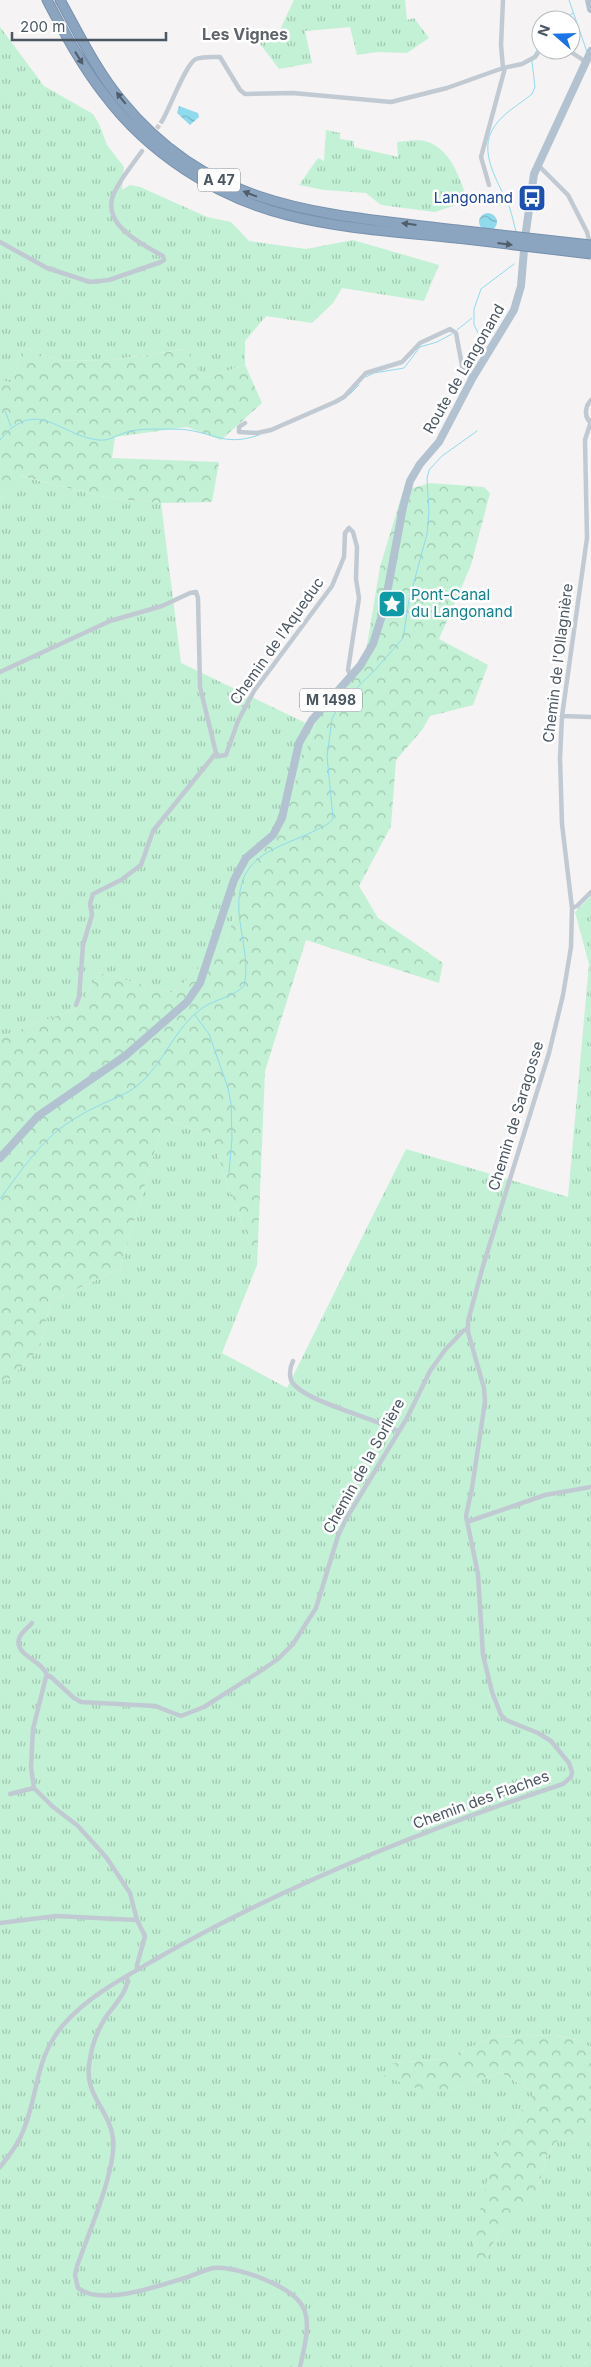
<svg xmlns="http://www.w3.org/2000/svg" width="591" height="2367" font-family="Inter,sans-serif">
<defs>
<pattern id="grass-tufts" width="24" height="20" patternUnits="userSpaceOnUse" patternTransform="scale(1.25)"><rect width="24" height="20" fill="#c3f1d5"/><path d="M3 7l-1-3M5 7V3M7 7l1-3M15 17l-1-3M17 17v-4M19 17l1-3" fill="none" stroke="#a0c6b0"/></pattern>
<pattern id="forest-crowns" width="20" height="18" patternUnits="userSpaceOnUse" patternTransform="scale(1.25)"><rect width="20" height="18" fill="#c3f1d5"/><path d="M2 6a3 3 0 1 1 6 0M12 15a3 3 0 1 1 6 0" fill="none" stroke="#a0c6b0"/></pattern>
<pattern id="water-waves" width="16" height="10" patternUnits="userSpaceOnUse" patternTransform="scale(1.25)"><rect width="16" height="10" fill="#90daee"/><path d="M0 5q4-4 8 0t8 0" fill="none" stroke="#78b4c4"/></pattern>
</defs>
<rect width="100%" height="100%" fill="#f5f3f3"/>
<path fill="url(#grass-tufts)" d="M 294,0 L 405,0 L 407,20 L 414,18 L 429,38 L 407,53 L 377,52 L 357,55 L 350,27 L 305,31 L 312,63 L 279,69 L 258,41 L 276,38 Z
M 0,27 L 44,86 L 93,114 L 99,124 L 107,145 L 124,167 L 122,190 L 130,185 L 140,187 L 207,217 L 231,222 L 249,241 L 306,249 L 353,240 L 439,265 L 424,301 L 342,288 L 333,303 L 312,323 L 266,316 L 245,341 L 245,365 L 203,379 L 187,349 L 103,361 L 59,360 L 23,348 L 12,383 L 0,380 Z
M 326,130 L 340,133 L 340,139 L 354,141 L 354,147 L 398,157 L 397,142 C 406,141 417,139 425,141 C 451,148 460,179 468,201 L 435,212 L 381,205 L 366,193 L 324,190 L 299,185 L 318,158 L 324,161 Z
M 20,476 L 109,498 L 161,503 L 181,663 L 314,727 L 297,778 L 243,885 L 226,942 L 173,993 L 100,973 L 78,1008 L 0,1037 L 0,499 Z
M 591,896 L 591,2048 L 581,2041 L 556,2035 L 494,2037 L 443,2059 L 393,2063 L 449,2091 L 500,2072 L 534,2093 L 493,2154 L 485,2261 L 497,2235 L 537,2193 L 546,2157 L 556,2142 L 591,2130 L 591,2367 L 0,2367 L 0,1382 L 9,1379 L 40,1348 L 51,1301 L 120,1269 L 164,1120 L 210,1134 L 257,1265 L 222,1353 L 287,1388 L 406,1149 L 568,1197 L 589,964 L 575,912 Z"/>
<path fill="url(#forest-crowns)" d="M 23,348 L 59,360 L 103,361 L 188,349 L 203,379 L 245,365 L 262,403 L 221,440 L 187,427 L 115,437 L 112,458 L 219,462 L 212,502 L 160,503 L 109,498 L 21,476 L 0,499 L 0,380 L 12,383 Z
M 430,483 L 484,487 L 490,493 L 471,565 L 439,639 L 488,665 L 473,705 L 430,716 L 422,730 L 396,760 L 391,826 L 359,886 L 378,918 L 443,963 L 439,983 L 306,940 L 265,1071 L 257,1265 L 210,1134 L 164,1120 L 120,1269 L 51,1301 L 40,1348 L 9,1379 L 0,1382 L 0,1037 L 78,1008 L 100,973 L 173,993 L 226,942 L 243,885 L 297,778 L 318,715 L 365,657 L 380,567 L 403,491 Z
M 555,2035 L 581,2041 L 591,2048 L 591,2130 L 556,2142 L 546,2157 L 537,2193 L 497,2235 L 485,2261 L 470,2255 L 493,2154 L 534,2093 L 500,2072 L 449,2091 L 424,2091 L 384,2076 L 393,2063 L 443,2059 L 494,2037 Z"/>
<path fill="url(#water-waves)" d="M 179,106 L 198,113 L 199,117 L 190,125 L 177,113 Z
M479 222a9 9 0 1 1 18 0a9 9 0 1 1-18 0Z"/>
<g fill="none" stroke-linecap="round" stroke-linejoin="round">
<path stroke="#90daee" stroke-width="1" d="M 569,0 L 587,52
M 563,20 L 573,13
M 533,57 L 541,43
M 516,232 C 514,224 512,214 509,206 C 499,183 477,152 494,127 C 503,113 520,104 532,94 L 535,87 L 532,61
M 457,330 L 472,318
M 486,348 L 474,325 L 474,309 L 481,289 L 514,264
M 366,377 L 374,373 L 404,368 L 420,347 L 437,342 L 452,334
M 349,395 L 359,385
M 5,411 L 11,426
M 0,440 C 37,395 59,436 99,440 C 109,441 115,436 124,433 C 135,429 150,429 162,429 C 170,429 180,429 188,430 C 218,435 227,446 259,435
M 195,1015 L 209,1034 L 228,1088 L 231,1104 L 232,1139 L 229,1173
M 0,1199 C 17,1176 41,1141 65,1125 C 75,1118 87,1111 98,1106 C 112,1099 126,1095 138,1085 C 163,1065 175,1027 201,1009 C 214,999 232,998 244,986 C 252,952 231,916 242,883 C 251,850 291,844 318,829 C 324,826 330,824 333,818 L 327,756 L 332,719 L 340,704 L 375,670 L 403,638 L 409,600 L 427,534 L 429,512 L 427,479 L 429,470 L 442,456 L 477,431"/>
<path stroke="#caccce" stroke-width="4.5" stroke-dasharray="4.5 2" stroke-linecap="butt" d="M 153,134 L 162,121"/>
<defs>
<path id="motorway" d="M 47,0 C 64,32 81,65 104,94 C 148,153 216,197 287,215 C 342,229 400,232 457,238
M 60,0 C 79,34 96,70 121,100 C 212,212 326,214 457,230"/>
</defs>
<use href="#motorway" stroke="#7690ad" stroke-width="11"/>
<path stroke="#c1cad2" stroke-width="4.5" d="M 568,50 L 586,62
M 503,68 L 501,45 L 503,0
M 162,121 C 170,108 186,63 196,59 C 204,56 213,57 220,57 L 240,90 L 245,94 L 293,93 L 391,102 L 447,88 L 503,68 L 522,64 L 535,57 L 541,49
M 538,165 L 568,195 L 587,232 L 590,244
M 489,185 L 481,157 L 505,68
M 0,242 L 47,268 L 90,282 L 109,280 L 161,262 L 164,260 L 163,256 C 141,244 100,224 114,193 C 121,178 133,164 142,151
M 590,422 C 584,416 585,406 591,400
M 245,423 L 239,427 L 239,432 L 257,433 L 271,430 L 335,402 L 344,397 L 366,373 L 402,362 L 420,343 L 450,329 L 456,333 L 463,371 L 472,379
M 0,672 L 110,621 L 162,606 L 190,593 L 196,592 L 198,598 L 200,687 L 216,753
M 562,716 L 591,717
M 216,753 L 219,756 L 226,755 L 238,721 L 254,691 L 332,586 L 344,557 L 345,533 L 349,528 L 353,532 L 357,547 L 356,579 L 359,598 L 348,670 L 351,676
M 572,908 L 577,906 L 591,892
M 76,1005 L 79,997 L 83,945 L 92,915 L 90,904 L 93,894 L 121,880 L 141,865 L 153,831 L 216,753
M 293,1361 C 290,1367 289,1373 291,1380 C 300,1401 376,1418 398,1431
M 467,1522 L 545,1495 L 591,1487
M 32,1623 C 28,1628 20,1633 19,1639 C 14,1655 43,1661 47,1675
M 10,1794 L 34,1788
M 0,1923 L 56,1916 L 137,1920
M 137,1970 L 137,1965 L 145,1936 L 137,1920 L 130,1893 L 106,1857 L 78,1826 L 52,1806 L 34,1788 L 31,1767 L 33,1729 L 46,1677 L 50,1676 L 74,1698 L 81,1702 L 155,1706 L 181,1716 L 204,1707 L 259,1672 L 278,1659 L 293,1644 L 316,1608 L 338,1536 L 346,1519 L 407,1418 L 430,1371 L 445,1350 L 463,1331 L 467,1329
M 127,1977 C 130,1991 111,2008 104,2020 C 97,2032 92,2045 90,2059 C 82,2094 109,2108 113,2138 C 117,2168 88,2235 77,2266 L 75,2275 L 78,2288 C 101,2307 162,2285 188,2277 C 196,2274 205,2270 213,2268 C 227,2266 248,2273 261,2278 C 314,2300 312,2315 300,2367
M 0,2167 C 10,2155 19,2143 24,2129 C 39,2091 35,2057 64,2024 C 90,1994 129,1975 163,1955 C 286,1885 428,1828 563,1784 L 571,1777 L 572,1772 L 569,1763 L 551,1741 L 538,1733 L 506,1720 L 501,1715 L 492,1692 L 483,1655 L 478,1574 L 466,1516 L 472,1488 L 485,1402 L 484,1388 L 468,1332 L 468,1321 L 483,1266 L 549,1053 L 563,995 L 571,947 L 572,908 L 562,824 L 560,758 L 562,716 L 587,538 L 585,440 L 591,421"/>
<path stroke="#b3c2d1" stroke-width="8" d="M 589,0 L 591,9
M 0,1158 L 38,1116 L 125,1056 L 187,1002 L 200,983 L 234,880 L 246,858 L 273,835 L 282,818 L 299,743 L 312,720 L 360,666 L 373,644 L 384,609 L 403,507 L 410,481 L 420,464 L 439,442 L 472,379 L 514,310 L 521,286 L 525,238 L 534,174 L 591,51"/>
<use href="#motorway" stroke="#8ba5c1" stroke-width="9"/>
<defs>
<path id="motorway-bridge" d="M 457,230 L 591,245
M 457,238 L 591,254"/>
</defs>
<use href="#motorway-bridge" stroke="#7690ad" stroke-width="11" stroke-linecap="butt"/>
<use href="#motorway-bridge" stroke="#8ba5c1" stroke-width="9"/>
</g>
<defs><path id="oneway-solid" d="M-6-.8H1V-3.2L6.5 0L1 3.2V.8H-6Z" transform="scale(1.25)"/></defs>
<g fill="#505e6b">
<use href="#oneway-solid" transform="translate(79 58) rotate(58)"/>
<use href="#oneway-solid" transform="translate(121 98) rotate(-128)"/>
<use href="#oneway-solid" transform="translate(250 194) rotate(-159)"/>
<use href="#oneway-solid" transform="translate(409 224) rotate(-173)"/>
<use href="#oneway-solid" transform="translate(505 244) rotate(7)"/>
</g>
<defs>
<symbol id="bus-square" viewBox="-11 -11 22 22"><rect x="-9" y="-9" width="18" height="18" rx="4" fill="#1a4fb4" stroke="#fff"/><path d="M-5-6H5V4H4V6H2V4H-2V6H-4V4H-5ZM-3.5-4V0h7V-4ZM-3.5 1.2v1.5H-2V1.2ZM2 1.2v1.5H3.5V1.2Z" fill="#fff"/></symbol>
<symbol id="sight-square" viewBox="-11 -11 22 22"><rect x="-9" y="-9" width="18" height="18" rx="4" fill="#0f9aa8" stroke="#fff"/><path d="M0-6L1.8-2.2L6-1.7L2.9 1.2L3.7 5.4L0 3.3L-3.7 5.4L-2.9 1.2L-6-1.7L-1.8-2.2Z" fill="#fff"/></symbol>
</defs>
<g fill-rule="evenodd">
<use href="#bus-square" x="516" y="182" width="32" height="32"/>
<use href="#sight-square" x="376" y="588" width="32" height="32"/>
</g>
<g text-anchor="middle" stroke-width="5" stroke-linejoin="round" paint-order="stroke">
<g fill="#fff" stroke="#808990" stroke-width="1">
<rect x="198" y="168.5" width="42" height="23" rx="4"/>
<rect x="300" y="688.5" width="62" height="23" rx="4"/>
</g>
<g font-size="14" font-weight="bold" fill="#4a5661">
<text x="219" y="185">A 47</text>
<text x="331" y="705">M 1498</text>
</g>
<g font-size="15" fill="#164399" stroke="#fff" text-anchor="end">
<text x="513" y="203">Langonand</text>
</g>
<g font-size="15" fill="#4a5661" stroke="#fff">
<text transform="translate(464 369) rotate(-60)" y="5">Route de Langonand</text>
<text transform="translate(277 641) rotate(-55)" y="5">Chemin de l'Aqueduc</text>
<text transform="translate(558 663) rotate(-83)" y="5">Chemin de l'Ollagnière</text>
<text transform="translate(516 1116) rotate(-73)" y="5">Chemin de Saragosse</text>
<text transform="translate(364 1466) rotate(-61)" y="5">Chemin de la Sorlière</text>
<text transform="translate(481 1800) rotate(-20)" y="5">Chemin des Flaches</text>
</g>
<g font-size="15" fill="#0d838f" stroke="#fff" text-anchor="start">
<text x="411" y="600">Pont-Canal<tspan x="411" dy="17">du Langonand</tspan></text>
</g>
<g font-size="16" font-weight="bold" fill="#5f6368" stroke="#fff">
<text x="245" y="40">Les Vignes</text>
</g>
</g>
<g transform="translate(556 35) rotate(290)"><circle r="24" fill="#ffffff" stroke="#b7bbc0"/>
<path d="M0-4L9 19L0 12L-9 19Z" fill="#1a73e8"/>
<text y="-8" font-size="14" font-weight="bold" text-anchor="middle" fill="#4a5661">N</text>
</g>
<path d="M12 32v8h154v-8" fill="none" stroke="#4a5661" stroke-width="2.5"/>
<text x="20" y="32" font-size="15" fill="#4a5661" stroke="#ffffff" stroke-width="4" paint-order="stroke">200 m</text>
</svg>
